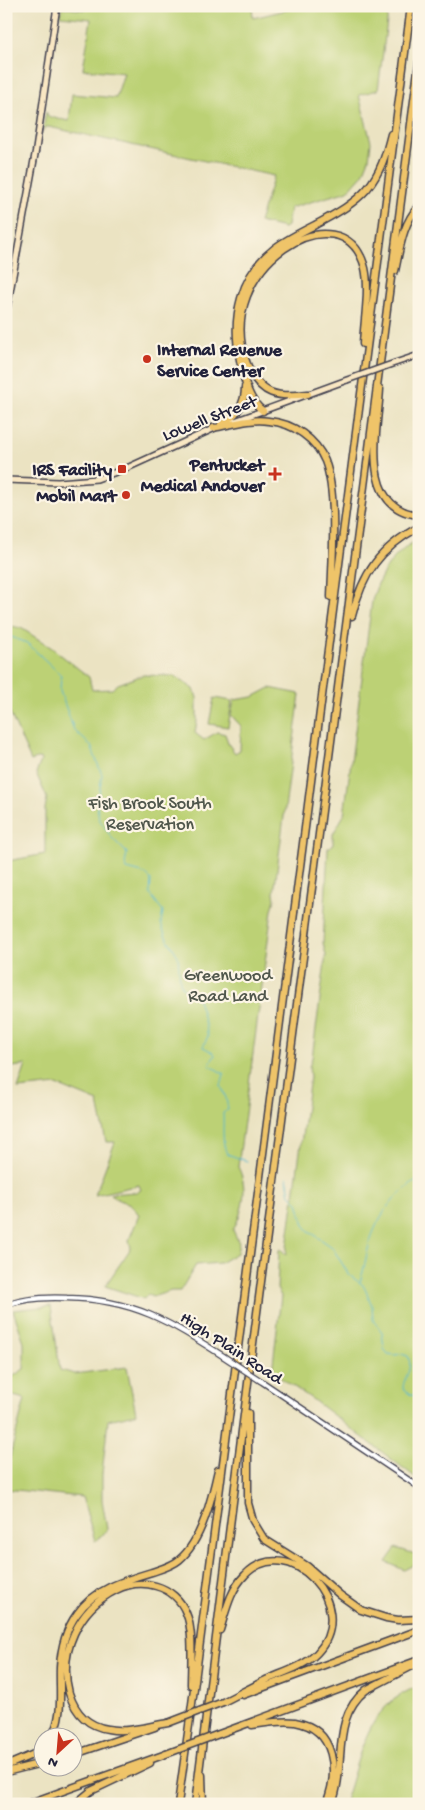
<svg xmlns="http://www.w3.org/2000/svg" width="425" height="1810" font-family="'Gochi Hand',sans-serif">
<rect width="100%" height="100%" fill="#fcf5e5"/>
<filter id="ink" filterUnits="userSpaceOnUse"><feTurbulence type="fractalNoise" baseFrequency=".02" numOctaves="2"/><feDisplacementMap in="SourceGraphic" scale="10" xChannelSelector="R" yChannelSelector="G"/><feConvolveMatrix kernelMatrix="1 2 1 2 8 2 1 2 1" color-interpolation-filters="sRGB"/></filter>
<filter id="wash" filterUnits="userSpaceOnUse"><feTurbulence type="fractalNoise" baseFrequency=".0096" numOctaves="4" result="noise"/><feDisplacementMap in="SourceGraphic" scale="20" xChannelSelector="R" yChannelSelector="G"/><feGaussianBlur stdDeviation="1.12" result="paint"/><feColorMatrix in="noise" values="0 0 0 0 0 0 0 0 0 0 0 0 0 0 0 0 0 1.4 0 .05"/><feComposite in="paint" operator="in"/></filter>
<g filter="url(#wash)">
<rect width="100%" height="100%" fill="#ebe3c2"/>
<path fill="#bcd174" stroke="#6f7a58" d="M 62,6 L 65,8 L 85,10 L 86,6 L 252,6 L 253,18 L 303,6 L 389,6 L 378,90 L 359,95 L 371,142 L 369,159 L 363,174 L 348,191 L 290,208 L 287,226 L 284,228 L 259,222 L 274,176 L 49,127 L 46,127 L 43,131 L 46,112 L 49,117 L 69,121 L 72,94 L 116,98 L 124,73 L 83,69 L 91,19 L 60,16 Z
M 419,539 L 419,1480 L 312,1399 L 272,1372 L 281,1296 L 277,1289 L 279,1250 L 281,1249 L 286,1255 L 310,1077 L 309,1067 L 312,1058 L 326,955 L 323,943 L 328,848 L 333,845 L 333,834 L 344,815 L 372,601 C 380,573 393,553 419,539 Z
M 6,625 L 21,628 L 52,648 L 89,677 L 92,690 L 112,689 L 118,684 L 143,675 L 174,676 L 194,689 L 197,698 L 197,721 L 195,733 L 204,740 L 217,732 L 225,734 L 229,745 L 235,753 L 240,750 L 241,726 L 231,715 L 234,700 L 253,697 L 270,688 L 300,694 L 274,893 L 275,899 L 272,910 L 238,1167 C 249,1187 243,1211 233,1230 L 239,1243 L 237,1253 L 220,1263 L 196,1265 L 180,1291 L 171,1291 L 152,1297 L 148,1294 L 144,1299 L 105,1286 L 131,1248 L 129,1240 L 139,1215 C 131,1201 122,1204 110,1194 L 136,1192 L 141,1190 L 139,1185 L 95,1195 L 115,1142 L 106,1142 L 98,1102 L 57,1085 L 18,1089 L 26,1065 L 6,1068 L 6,888 L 8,861 L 45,854 L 45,809 L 47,798 L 36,773 L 41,761 L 40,758 L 31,761 L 7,706 Z
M 214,698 L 232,701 L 228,727 L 209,724 Z
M 51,1306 L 60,1370 L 75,1374 L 127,1367 L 136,1414 L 108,1420 L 102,1474 L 102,1500 L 107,1529 L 102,1536 L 95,1541 L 82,1497 L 6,1489 L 6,1472 L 25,1399 L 6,1394 L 6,1381 L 24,1369 L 24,1342 L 13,1310 Z
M 396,1548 L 415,1554 L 419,1552 L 419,1562 L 404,1570 L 386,1562 Z
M 419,1686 L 419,1804 L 344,1804 C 361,1756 364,1706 419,1686 Z"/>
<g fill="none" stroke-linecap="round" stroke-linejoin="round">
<path stroke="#54b8d2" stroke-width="1" d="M 6,635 L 27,643 L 61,675 L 60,691 L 74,730 L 91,746 L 102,775 L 97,806 L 99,819 L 112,838 L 127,853 L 125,864 L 127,869 L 146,874 L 151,880 L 150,894 L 163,911 L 161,923 L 165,935 L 178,956 L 180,982 L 182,987 L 197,997 L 201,1009 L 208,1036 L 203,1047 L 213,1052 L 215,1055 L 209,1065 L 224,1074 L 221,1086 L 226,1098 L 228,1109 L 223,1113 C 224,1126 221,1142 227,1154 L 247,1161
M 287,1177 L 290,1195 L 298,1202 L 304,1225 L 309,1231 L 332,1247 L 349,1275 L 363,1285 L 366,1291 L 372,1306 L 373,1320 L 382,1332 L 384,1349 L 388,1354 L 395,1355 L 401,1354 L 408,1356 C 414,1371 403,1376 403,1389 L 411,1395 L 419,1397
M 360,1282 C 364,1270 366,1257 369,1245 C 377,1216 394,1195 419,1179"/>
</g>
</g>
<g filter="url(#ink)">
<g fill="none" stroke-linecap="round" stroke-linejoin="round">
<defs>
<path id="tertiary" d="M 6,1305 C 25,1298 47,1297 67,1298 C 133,1299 170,1322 223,1356
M 261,1381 L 419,1487"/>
<path id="secondary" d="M 6,314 L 36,149 L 57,6
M 395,363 L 419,355
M 232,422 L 347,380
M 6,480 L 58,482 L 97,479 L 127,468 L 215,428"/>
<path id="motorway" d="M 395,271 C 400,249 402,224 419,206
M 380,389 C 378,429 358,509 419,515
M 308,394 C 278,398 260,396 247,364 C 210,266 344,186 365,268 C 370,290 364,321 363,344
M 263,411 C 247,399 244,378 240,360 C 231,318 240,275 275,248 C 287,239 301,232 315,225 C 333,215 353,205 367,189 C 381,172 386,154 391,134
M 221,424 C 237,416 245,405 245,387
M 213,428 C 231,425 250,418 269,421 C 293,423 316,439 325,461 C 338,495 332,561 331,597
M 352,616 C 362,574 380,548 419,527
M 248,1413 L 248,1503 L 253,1521 L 264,1539 L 307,1566 L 340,1595 L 361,1610 L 386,1618 L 398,1620 L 419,1619
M 220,1630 C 226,1611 230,1590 245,1575 C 288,1530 361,1606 317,1653 C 304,1667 281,1673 264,1681 C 250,1688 237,1695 223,1702
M 243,1695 L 419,1630
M 168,1723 C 149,1726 127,1733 108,1729 C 87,1726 75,1712 69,1693 C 58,1652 78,1609 116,1590 C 128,1584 142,1582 156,1586 C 170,1590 181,1600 186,1613 C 194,1630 191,1665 191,1685
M 252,1725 C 267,1723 281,1720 295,1722 C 336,1729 339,1772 326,1804
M 219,1734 L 419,1660
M 51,1738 C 64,1715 59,1692 60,1667 C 61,1648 66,1629 77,1614 C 94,1589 125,1580 152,1572 C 161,1569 172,1566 179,1560 C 202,1541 212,1497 218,1470
M 72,1755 L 155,1727
M 6,1766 L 34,1754 L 42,1748
M 6,1772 L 42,1763
M 202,1775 L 203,1804
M 27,1804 L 166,1754
M 75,1804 L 91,1791 L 150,1763
M 178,1804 L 192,1704 L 411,6
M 195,1804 L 251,1359 L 419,62
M 332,1804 C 347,1764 330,1719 366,1690 L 414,1665"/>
</defs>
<use href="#tertiary" stroke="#403f4f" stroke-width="7"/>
<use href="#secondary" stroke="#403f4f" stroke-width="8"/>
<use href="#motorway" stroke="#403f4f" stroke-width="9"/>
<use href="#tertiary" stroke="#fff" stroke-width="4.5"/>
<use href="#secondary" stroke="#f9e7c3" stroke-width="5"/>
<use href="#motorway" stroke="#efc469" stroke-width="6"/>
<defs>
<path id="tertiary-bridge" d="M 223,1356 L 261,1381"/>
<path id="secondary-bridge" d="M 347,380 L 395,363"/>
<path id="motorway-bridge" d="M 168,1723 L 223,1702
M 166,1754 L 219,1734"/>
</defs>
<use href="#tertiary-bridge" stroke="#403f4f" stroke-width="7" stroke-linecap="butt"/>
<use href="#secondary-bridge" stroke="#403f4f" stroke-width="8" stroke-linecap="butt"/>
<use href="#motorway-bridge" stroke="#403f4f" stroke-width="9" stroke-linecap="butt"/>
<use href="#tertiary-bridge" stroke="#fff" stroke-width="4.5"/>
<use href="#secondary-bridge" stroke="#f9e7c3" stroke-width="5"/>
<use href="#motorway-bridge" stroke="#efc469" stroke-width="6"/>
</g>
</g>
<g fill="#c8321e" stroke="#fcf5e5" stroke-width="2">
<circle cx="147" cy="359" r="5"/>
<rect x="117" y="464" width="10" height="10" rx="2.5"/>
<path d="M272.5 466.5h5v5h5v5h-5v5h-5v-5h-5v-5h5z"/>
<circle cx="126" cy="495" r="5"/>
</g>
<g text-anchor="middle" stroke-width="4.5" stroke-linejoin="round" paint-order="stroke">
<g font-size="18" font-weight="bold" fill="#22223b" stroke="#fcf5e5" text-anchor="end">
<text x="157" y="355" text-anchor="start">Internal Revenue<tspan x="157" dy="21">Service Center</tspan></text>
<text x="264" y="470">Pentucket<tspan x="264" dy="21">Medical Andover</tspan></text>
<text x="112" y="475">IRS Facility</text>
<text x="116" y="501">Mobil Mart</text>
</g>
<g font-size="18" fill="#22223b" stroke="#fcf5e5">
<text transform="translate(209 417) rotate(-21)" y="6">Lowell Street</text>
<text transform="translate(232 1347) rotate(33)" y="6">High Plain Road</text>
</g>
<g font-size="18" fill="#50574c" stroke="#fcf5e5">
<text x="150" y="808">Fish Brook South<tspan x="150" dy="21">Reservation</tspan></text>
<text x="228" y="980">Greenwood<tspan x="228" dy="21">Road Land</tspan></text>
</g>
</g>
<rect width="425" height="1810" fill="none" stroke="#fcf5e5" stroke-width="25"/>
<g transform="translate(58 1752) rotate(206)"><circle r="24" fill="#fcf5e5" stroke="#a5a1a1"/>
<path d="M0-4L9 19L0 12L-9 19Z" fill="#c8321e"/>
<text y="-8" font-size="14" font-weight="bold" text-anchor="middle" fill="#22223b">N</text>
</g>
</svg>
